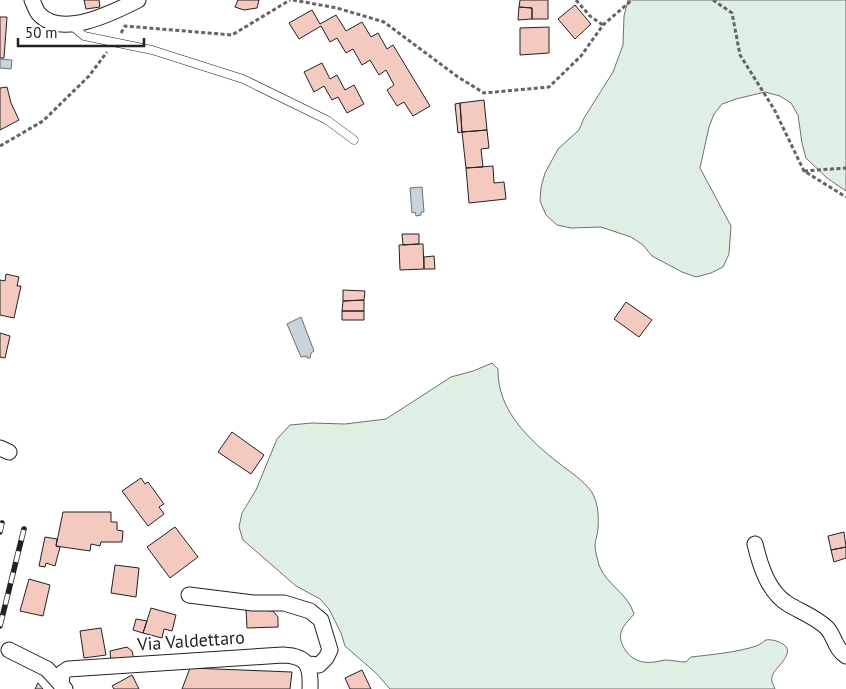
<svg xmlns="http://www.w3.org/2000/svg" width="846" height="689" font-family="'PT Sans',sans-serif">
<rect width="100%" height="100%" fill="#fff"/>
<path fill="#e0efe3" stroke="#6f6f6f" d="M 628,0 L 846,0 L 846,191 L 827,178 L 806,158 L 802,143 L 798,115 L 791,103 L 780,96 L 765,92 L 736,99 L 722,104 L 714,114 L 709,127 L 700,168 L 731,226 L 729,254 L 723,267 L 711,273 L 696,277 L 682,272 L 652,256 L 643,245 L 631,237 L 601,227 L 571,228 L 557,225 L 546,215 L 540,201 L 541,187 L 545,173 L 558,149 L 579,130 L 584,118 L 613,72 L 623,45 L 624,16 Z
M 492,363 L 498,369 C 497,410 529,440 560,464 C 570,472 583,480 591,491 C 598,501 599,516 598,528 C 598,534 595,540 595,546 C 595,552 598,560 599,565 C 606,585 628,593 634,614 C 625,625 615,632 624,648 C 630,659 641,664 654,662 C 658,662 662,660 666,660 C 672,660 679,662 686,662 L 691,657 C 709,655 739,652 756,646 C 759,645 763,642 766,640 C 770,639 778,641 781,643 C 798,651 777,666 773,674 C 770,680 773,684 775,689 L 390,689 L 377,674 L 345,646 L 341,633 L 329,609 L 320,599 L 296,586 L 243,540 L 239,527 L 242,513 L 256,490 L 277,439 L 290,425 L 312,423 L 345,424 L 386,419 L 451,377 L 473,371 Z"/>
<path fill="#c7d3dd" stroke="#6f6f6f" d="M 0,59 L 12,60 L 11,69 L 0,68 Z
M 422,187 L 424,212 L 421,212 L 421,215 L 416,216 L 415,212 L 412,213 L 410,188 Z
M 301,317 L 314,351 L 311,353 L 310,358 L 307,358 L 307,356 L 301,357 L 287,324 Z"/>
<path fill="#f3c9c0" stroke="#222" d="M 84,0 L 99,0 L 100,7 L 86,9 Z
M 238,0 L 259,0 L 257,8 L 244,10 L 235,7 Z
M 520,0 L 548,0 L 548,19 L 532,19 L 532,8 L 519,7 Z
M 575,5 L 591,24 L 575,39 L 558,19 Z
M 519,7 L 532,8 L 532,19 L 518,20 Z
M 312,10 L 320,24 L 336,15 L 346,31 L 362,22 L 371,37 L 378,33 L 387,49 L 393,45 L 430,106 L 413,116 L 404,102 L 397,106 L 387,90 L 394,85 L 386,70 L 379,75 L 370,60 L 362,65 L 353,49 L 346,53 L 337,38 L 330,42 L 321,26 L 299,39 L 289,23 Z
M 0,17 L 7,17 L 4,58 L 0,58 Z
M 549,27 L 549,53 L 520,55 L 520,28 Z
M 322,63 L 330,79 L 337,75 L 345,90 L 354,85 L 364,104 L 347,113 L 338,97 L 332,100 L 324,86 L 314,92 L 304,72 Z
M 7,87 L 11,103 L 19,120 L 0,130 L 0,88 Z
M 484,100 L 487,130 L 462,132 L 460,103 Z
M 460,103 L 462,132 L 458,133 L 455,104 Z
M 487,130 L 489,148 L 481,149 L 483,167 L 466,168 L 462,132 Z
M 493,166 L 494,183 L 504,182 L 506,199 L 469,203 L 466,168 Z
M 402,234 L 419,234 L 419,244 L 403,245 Z
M 419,244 L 423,244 L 424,269 L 400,270 L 399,245 Z
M 434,256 L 435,269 L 424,269 L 424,257 Z
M 6,274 L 19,277 L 17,286 L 21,286 L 14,318 L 0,315 L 0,280 L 5,281 Z
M 343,290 L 365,291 L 364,300 L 343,301 Z
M 364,300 L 364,311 L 342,311 L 343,301 Z
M 626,302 L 652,320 L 639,337 L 614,319 Z
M 342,311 L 364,311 L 364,320 L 342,320 Z
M 0,333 L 10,336 L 5,358 L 0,357 Z
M 232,432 L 264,455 L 251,474 L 218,452 Z
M 141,478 L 145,484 L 148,482 L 164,504 L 159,507 L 164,514 L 148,526 L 122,491 Z
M 63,512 L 111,512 L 111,522 L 117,522 L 117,530 L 123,531 L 122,542 L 101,542 L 100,546 L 91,544 L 90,551 L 56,546 Z
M 175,527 L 198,557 L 170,578 L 147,547 Z
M 844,532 L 846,547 L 831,550 L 828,536 Z
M 45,537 L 57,539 L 56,546 L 60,547 L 55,566 L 46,563 L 45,567 L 39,566 Z
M 846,547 L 846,558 L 834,562 L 831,550 Z
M 115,565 L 139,568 L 136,597 L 111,593 Z
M 29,579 L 50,585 L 43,616 L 20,611 Z
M 151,608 L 176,615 L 172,631 L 164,629 L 162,638 L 143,633 Z
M 246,609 L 273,611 L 278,617 L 278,627 L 247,628 Z
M 136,619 L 147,621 L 143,633 L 133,630 Z
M 101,628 L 106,655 L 84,658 L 80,631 Z
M 127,647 L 132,651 L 134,659 L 111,663 L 110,651 Z
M 190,668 L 292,672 L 290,689 L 182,689 Z
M 362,670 L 371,689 L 350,689 L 345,678 Z
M 132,675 L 139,689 L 114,689 L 112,686 Z
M 38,683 L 43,689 L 35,689 Z"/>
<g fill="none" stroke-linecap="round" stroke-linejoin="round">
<defs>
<path id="lane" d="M 71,25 L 84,36 L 152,50 L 243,79 L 327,120 L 354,140"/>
<path id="street" d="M 32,0 C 34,4 36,11 39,14 C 62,39 114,12 138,0
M 0,448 L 9,452
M 755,544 C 760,565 768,592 788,604 C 801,612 816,617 827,628 C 835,637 835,649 846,656
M 189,595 L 253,603 L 284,603 L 310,611 L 321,620 L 330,650 L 326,658 L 319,665 L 308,664
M 9,650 L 47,669 L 65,689
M 61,685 L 62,673 L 68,669 L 283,655 C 308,656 311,666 310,689"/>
</defs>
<use href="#lane" stroke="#222" stroke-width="9"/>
<use href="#street" stroke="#222" stroke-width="17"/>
<path stroke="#646464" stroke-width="3" stroke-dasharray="4 2.5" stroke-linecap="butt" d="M 293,0 L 337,8 L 384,22 L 458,77 L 484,93 L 549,87 L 581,56 L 603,25 L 632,0
M 576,0 L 590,16 L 603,25
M 713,0 L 732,13 L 740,55 L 774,109 L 804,171 L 846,197
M 121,33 L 125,26 L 232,35 L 290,0
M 0,146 L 43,121 L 89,76 L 107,52
M 804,171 L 846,168"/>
<use href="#lane" stroke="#fff" stroke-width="8"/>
<use href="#street" stroke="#fff" stroke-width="15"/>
<defs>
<path id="rail" d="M 0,532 L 2,523
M 0,626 L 24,529"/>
</defs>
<use href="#rail" stroke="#222" stroke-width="5.5"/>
<use href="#rail" stroke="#fff" stroke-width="4" stroke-dasharray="11" stroke-linecap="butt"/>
</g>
<g text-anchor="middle" stroke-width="4" stroke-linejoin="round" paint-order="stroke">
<g font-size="18" fill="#222" stroke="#fff">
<text transform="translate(191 641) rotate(-4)" y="6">Via Valdettaro</text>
</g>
</g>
<path d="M18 38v8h126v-8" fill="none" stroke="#222222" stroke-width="2.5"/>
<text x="25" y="38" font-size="15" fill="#222222" stroke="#ffffff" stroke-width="4" paint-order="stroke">50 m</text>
</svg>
